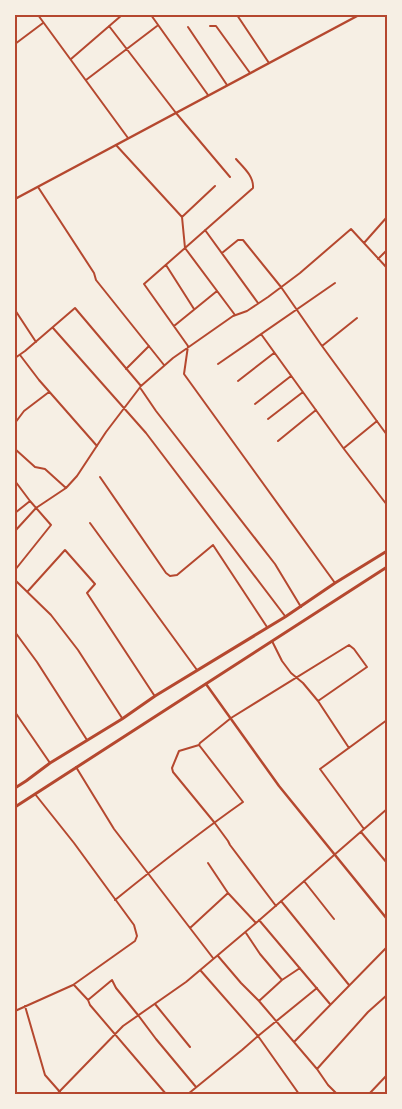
<svg xmlns="http://www.w3.org/2000/svg" width="402" height="1109" font-family="Bitter,serif">
<rect width="100%" height="100%" fill="#f6efe4"/>
<g fill="none" stroke-linecap="round" stroke-linejoin="round">
<path stroke="#b5482f" stroke-width="2" d="M 38,15 L 128,138
M 151,15 L 208,95
M 237,15 L 269,63
M 109,26 L 176,113 L 230,177
M 210,26 L 216,26 L 250,73
M 188,27 L 227,85
M 15,44 L 43,23
M 71,59 L 122,15
M 86,80 L 157,26
M 116,145 L 182,217 L 185,248 L 144,284 L 188,346 L 184,374 L 335,583
M 38,187 L 94,273 L 96,280 L 164,365
M 182,217 L 215,186
M 205,230 L 258,303
M 364,243 L 387,217
M 222,253 L 238,240 L 243,240 L 281,287 L 322,346 L 387,435
M 378,259 L 387,250
M 166,265 L 194,309
M 15,310 L 36,342
M 235,315 L 185,248 L 253,188 C 254,176 243,167 236,159
M 174,326 L 217,291
M 53,328 L 146,433 L 285,616
M 261,334 L 344,449 L 387,505
M 322,346 L 357,318
M 20,355 L 39,380 L 97,446
M 15,358 L 25,351 L 75,308 L 141,386
M 218,364 L 335,283
M 126,369 L 149,346
M 238,381 L 274,353
M 141,389 L 156,411 L 275,564 L 301,607
M 255,404 L 291,376
M 268,419 L 303,392
M 15,423 L 24,411 L 49,392
M 278,441 L 316,410
M 344,448 L 377,421
M 15,449 L 35,467 L 45,469 L 66,488
M 100,477 L 166,573 L 170,576 L 177,575 L 213,545 L 267,627
M 15,481 L 30,501 L 51,525 L 15,570
M 15,513 L 30,501
M 90,523 L 197,670
M 15,531 L 36,508 L 66,488 L 77,476 L 106,432 L 141,386 L 173,358 L 233,316 L 247,311 L 268,297 L 300,273 L 351,229 L 387,268
M 15,580 L 51,615 L 78,650 L 122,718
M 28,591 L 65,550 L 95,584 L 87,593 L 154,695
M 15,632 L 37,662 L 87,740
M 272,641 L 282,661 L 291,673 L 303,683 L 318,701 L 349,748
M 15,712 L 50,763
M 199,745 L 200,743 L 231,718 L 349,645 L 354,649 L 367,667 L 318,701
M 76,767 L 114,829 L 213,958
M 364,829 L 320,769 L 387,720
M 361,832 L 387,863
M 208,863 L 228,893 L 256,923
M 304,881 L 334,919
M 115,900 C 157,866 199,833 243,802 L 199,745 L 179,751 L 172,768 L 173,772 L 214,822 L 228,841 L 230,845 L 276,906
M 281,901 L 349,985
M 259,920 L 330,1004
M 190,928 L 228,893
M 246,933 L 260,954 L 282,980
M 218,956 L 241,983 L 259,1001 L 317,1069
M 201,971 L 258,1036 L 299,1094
M 74,985 L 88,1000 L 90,1005 L 166,1094
M 88,1000 L 112,980 L 116,988 L 138,1015 L 156,1039 L 196,1087
M 259,1001 L 282,980 L 300,968
M 155,1004 L 190,1047
M 25,1006 L 45,1075 L 60,1092
M 15,1011 L 73,985 L 135,941 L 137,936 L 134,925 L 74,843 L 35,794
M 294,1042 L 387,947
M 57,1094 L 123,1026 L 186,982 L 256,923 L 387,809
M 188,1094 L 242,1050 L 258,1036 L 317,988
M 337,1094 L 328,1085 L 317,1069 L 368,1012 L 387,995
M 369,1094 L 387,1075"/>
<path stroke="#b5482f" stroke-width="2.5" d="M 15,199 L 359,15
M 206,684 L 279,786 L 387,919"/>
<path stroke="#b5482f" stroke-width="3" d="M 15,788 L 26,781 L 50,763 L 122,719 L 155,696 L 285,617 L 335,583 L 387,551
M 15,807 L 387,567"/>
</g>
<rect width="402" height="1109" fill="none" stroke="#f6efe4" stroke-width="32"/>
<rect x="16" y="16" width="370" height="1077" fill="none" stroke="#b5482f" stroke-width="2"/>
</svg>
